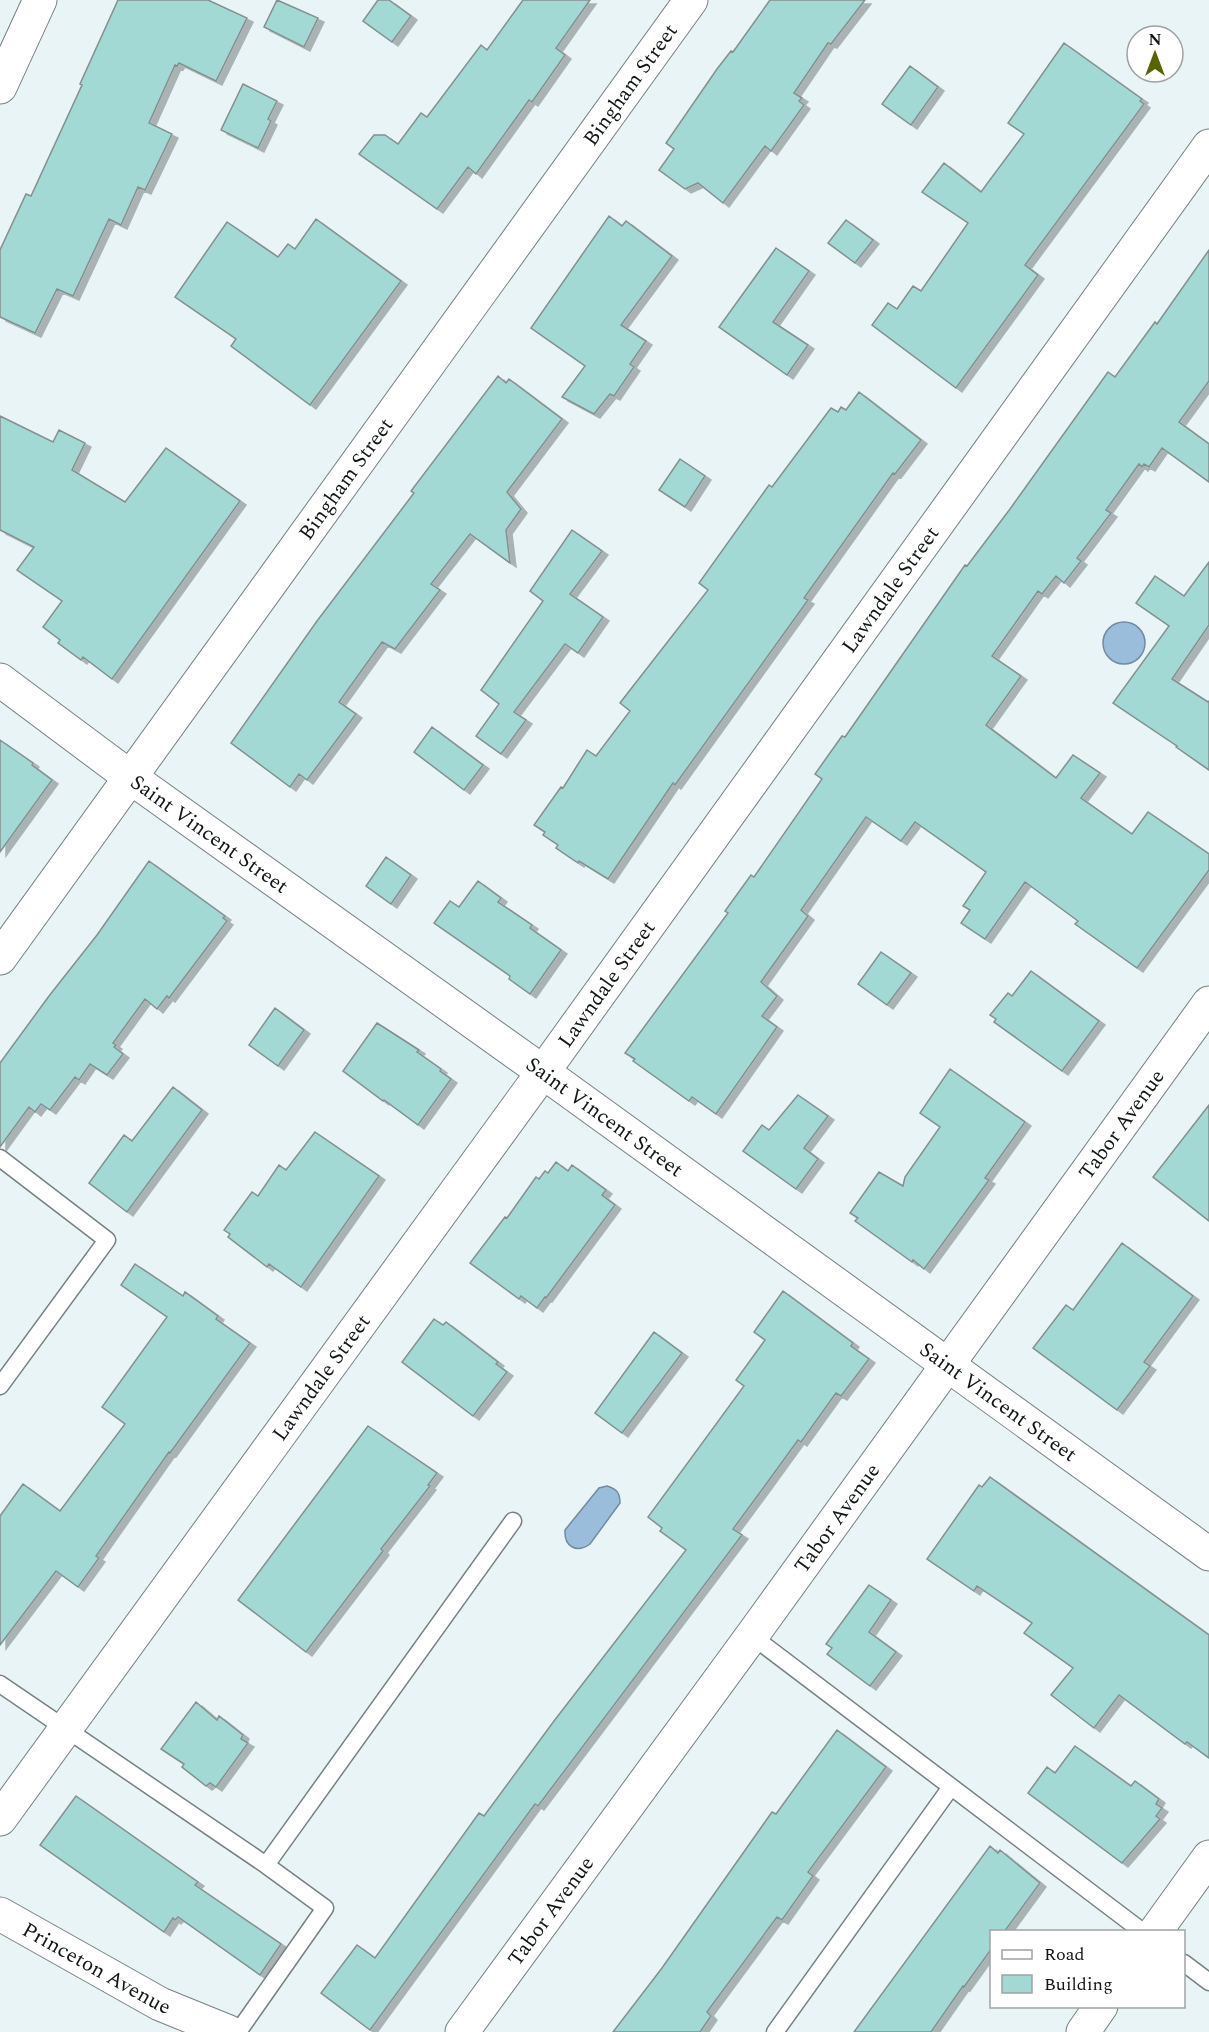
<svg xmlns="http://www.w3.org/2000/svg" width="1209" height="2032" font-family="Spectral,serif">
<defs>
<filter id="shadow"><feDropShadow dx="6" dy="4" stdDeviation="0" flood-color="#0004"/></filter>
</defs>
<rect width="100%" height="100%" fill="#e8f4f6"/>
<path fill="#9abddb" stroke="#718ba0" stroke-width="1.5" d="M1103 643a21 21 0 1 1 42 0a21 21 0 1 1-42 0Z
M 607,1486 C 617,1489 620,1493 620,1503 L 590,1544 C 576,1554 564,1546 565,1530 L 599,1488 Z"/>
<path fill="#a2d9d5" stroke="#84908f" stroke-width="1.5" filter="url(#shadow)" d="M 118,0 L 208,0 L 247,18 L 216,81 L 179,63 L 177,66 L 175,65 L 149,123 L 172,134 L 145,190 L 138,187 L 121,225 L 109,219 L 73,296 L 57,289 L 35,333 L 0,317 L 0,250 L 26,194 L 31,196 L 82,85 L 80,84 Z
M 277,0 L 318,18 L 304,47 L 264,27 Z
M 378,0 L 389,0 L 411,16 L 392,42 L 363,21 Z
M 523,0 L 590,0 L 556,48 L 565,55 L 532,102 L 529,100 L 476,174 L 468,167 L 437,209 L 359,154 L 374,135 L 385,135 L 398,144 L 421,113 L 427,117 L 481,45 L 487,50 Z
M 770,0 L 865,0 L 831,44 L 828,43 L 794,93 L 802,98 L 799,101 L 804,105 L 771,151 L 765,146 L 723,203 L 698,183 L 685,189 L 659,170 L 674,149 L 666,143 L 717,69 L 731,51 L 733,52 Z
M 1064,43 L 1142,99 L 1140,101 L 1144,104 L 1025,265 L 1038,275 L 956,388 L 872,325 L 888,303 L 897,309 L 913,286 L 921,291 L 968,223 L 922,192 L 944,163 L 981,192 L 1024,134 L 1008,123 Z
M 910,66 L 938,87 L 911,125 L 882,104 Z
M 243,84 L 277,101 L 268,119 L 271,121 L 258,148 L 221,130 Z
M 609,216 L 622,226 L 626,221 L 672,256 L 621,325 L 646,341 L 630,364 L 634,367 L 614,396 L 610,394 L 594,414 L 562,397 L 585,366 L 531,328 Z
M 316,219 L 401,281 L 310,405 L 231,346 L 236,339 L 175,297 L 227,222 L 278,257 L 288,244 L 295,249 Z
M 846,220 L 873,240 L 855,263 L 828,243 Z
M 776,248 L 809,271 L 773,322 L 808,345 L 787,375 L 719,327 Z
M 1209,250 L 1209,381 L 1179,422 L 1209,444 L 1209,482 L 1162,448 L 1149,467 L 1144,464 L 1142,467 L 1139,464 L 1106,510 L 1111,513 L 1077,558 L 1081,561 L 1064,583 L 1056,576 L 1042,594 L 1038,591 L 992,656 L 1021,676 L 986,725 L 1056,778 L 1073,755 L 1100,773 L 1081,798 L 1132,834 L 1148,812 L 1209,854 L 1209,870 L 1137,968 L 1075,924 L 1078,921 L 1025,882 L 985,939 L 961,923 L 970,910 L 963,906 L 986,872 L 915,822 L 901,841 L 866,817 L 801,910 L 808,916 L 761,982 L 777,996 L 762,1016 L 777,1027 L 716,1114 L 692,1097 L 689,1101 L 633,1061 L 635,1059 L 625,1053 L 728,913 L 725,911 L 751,875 L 754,877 L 822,779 L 815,774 L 842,736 L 845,737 L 965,565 L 967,566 L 1010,509 L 1108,372 L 1115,377 L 1155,322 L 1157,324 Z
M 498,376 L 506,383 L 509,379 L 562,419 L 507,492 L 521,509 L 506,530 L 510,563 L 470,534 L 431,584 L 440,590 L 395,649 L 382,642 L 339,702 L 356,714 L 307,780 L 299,774 L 290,787 L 231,743 L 317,621 L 414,493 L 411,491 Z
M 859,392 L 921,440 L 895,474 L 893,473 L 804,598 L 808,600 L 675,785 L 673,783 L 608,879 L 579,861 L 578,863 L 556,848 L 558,845 L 543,835 L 545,832 L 534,825 L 561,787 L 563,788 L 587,750 L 596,756 L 630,711 L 620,703 L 708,590 L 699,583 L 769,485 L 772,487 L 831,408 L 838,412 L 841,407 L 846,410 Z
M 0,416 L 53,442 L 59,430 L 85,443 L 72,470 L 125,502 L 166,448 L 240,501 L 112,679 L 83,657 L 81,660 L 58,643 L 60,640 L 43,627 L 62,601 L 17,570 L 34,547 L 0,530 Z
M 680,459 L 705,476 L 685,507 L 659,490 Z
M 572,530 L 602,551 L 570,594 L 603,617 L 578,653 L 565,644 L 514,712 L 526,720 L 501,754 L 476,736 L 499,704 L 481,690 L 543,601 L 530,591 Z
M 1209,562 L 1209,625 L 1172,679 L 1208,702 L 1209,701 L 1209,770 L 1176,747 L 1177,746 L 1113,703 L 1169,626 L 1136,603 L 1155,576 L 1184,596 Z
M 432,727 L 483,765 L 464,790 L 414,752 Z
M 0,740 L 33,763 L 32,765 L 52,780 L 0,852 Z
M 386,857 L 411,875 L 391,904 L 366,886 Z
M 149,861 L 225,916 L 223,918 L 227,921 L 169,998 L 167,996 L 157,1009 L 145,999 L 113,1043 L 116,1045 L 114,1047 L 123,1054 L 107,1075 L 90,1064 L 79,1080 L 75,1077 L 50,1110 L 41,1104 L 35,1112 L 29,1107 L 0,1147 L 0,1063 L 49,996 L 97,935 Z
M 478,881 L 501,898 L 498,902 L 532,925 L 530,928 L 561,950 L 530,994 L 509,979 L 510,976 L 434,923 L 450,901 L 459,907 Z
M 881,952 L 911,973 L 887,1005 L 858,984 Z
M 1031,971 L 1099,1021 L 1062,1071 L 994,1022 L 996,1019 L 990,1015 L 1008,993 L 1012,996 Z
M 275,1008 L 304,1030 L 278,1066 L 249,1045 Z
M 377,1023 L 419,1050 L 417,1052 L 441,1069 L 440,1071 L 451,1079 L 418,1125 L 384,1100 L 383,1101 L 343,1071 Z
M 950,1069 L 1025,1122 L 985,1178 L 989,1180 L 924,1269 L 913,1260 L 912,1262 L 855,1221 L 858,1218 L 850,1213 L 879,1172 L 903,1186 L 905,1177 L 940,1127 L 920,1113 Z
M 173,1087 L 202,1110 L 127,1212 L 89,1183 L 124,1135 L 132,1141 Z
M 798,1095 L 828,1116 L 804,1148 L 818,1159 L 796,1189 L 743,1151 L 762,1125 L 769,1130 Z
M 1209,1105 L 1209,1221 L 1153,1177 Z
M 315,1132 L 379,1176 L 301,1287 L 269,1264 L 267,1267 L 228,1237 L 230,1234 L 224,1230 L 252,1192 L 258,1196 L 279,1165 L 286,1170 Z
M 556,1162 L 568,1171 L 572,1165 L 606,1190 L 602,1195 L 615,1205 L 546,1298 L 545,1297 L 537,1308 L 521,1296 L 519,1299 L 470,1263 L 505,1217 L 507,1218 L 536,1177 L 539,1179 L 545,1171 L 548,1173 Z
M 1122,1243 L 1193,1296 L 1144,1362 L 1150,1366 L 1117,1410 L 1033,1348 L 1066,1305 L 1073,1310 Z
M 135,1264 L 183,1296 L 185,1292 L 218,1316 L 216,1319 L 250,1343 L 170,1453 L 169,1452 L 96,1556 L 99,1558 L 78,1587 L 56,1571 L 0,1645 L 0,1516 L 23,1484 L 60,1511 L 125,1424 L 102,1407 L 167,1317 L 121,1285 Z
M 783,1291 L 853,1343 L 851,1346 L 869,1359 L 841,1396 L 836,1393 L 801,1442 L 798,1440 L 764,1487 L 733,1529 L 742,1535 L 538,1806 L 535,1804 L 370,2030 L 321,1993 L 357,1945 L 375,1958 L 479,1813 L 484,1816 L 554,1721 L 686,1550 L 660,1531 L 662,1528 L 648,1517 L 744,1386 L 736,1380 L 765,1340 L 754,1332 Z
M 434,1319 L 443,1325 L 446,1322 L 498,1362 L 496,1364 L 507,1372 L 473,1416 L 402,1362 Z
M 654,1332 L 682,1353 L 622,1433 L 595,1413 Z
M 368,1426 L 437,1473 L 428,1485 L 430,1486 L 381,1549 L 383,1551 L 306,1652 L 238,1600 Z
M 990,1477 L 1209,1635 L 1209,1758 L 1187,1742 L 1185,1744 L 1119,1695 L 1094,1728 L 1051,1695 L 1073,1668 L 1024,1633 L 1032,1623 L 977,1586 L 974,1591 L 927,1559 L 979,1485 L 982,1487 Z
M 869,1585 L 891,1600 L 869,1632 L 896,1652 L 870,1686 L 827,1654 L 832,1648 L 826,1644 Z
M 196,1702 L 217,1720 L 219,1716 L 243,1735 L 241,1739 L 248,1743 L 216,1787 L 210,1783 L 206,1786 L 182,1767 L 184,1764 L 161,1749 Z
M 837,1730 L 886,1767 L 808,1872 L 813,1876 L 782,1920 L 777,1917 L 707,2012 L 711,2016 L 700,2032 L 613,2032 L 662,1968 L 772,1812 L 776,1814 Z
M 1075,1746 L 1131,1786 L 1135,1781 L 1159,1799 L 1156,1804 L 1162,1808 L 1156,1816 L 1160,1819 L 1122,1863 L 1028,1793 L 1047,1767 L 1055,1773 Z
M 76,1796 L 198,1882 L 195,1885 L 281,1944 L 260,1975 L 178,1917 L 175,1920 L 173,1918 L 164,1932 L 40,1845 Z
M 990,1846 L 998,1853 L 1000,1850 L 1040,1883 L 1004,1932 L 992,1932 L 992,1948 L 964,1987 L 963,1986 L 931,2032 L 854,2032 Z"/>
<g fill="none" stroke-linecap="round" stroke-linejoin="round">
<defs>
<path id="lane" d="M 0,1158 L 107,1240 L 0,1386
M 752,1636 L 1143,1932
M 0,1684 L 266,1865 L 325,1908 L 238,2032
M 266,1865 L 513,1521
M 1184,1963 L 1209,1982
M 775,2032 L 951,1787"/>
<g id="street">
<path id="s1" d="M 0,680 L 130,777 L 543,1072 L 1209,1554"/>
<path id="s2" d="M 0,958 L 691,0"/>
<path id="s3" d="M 0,1819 L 543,1072 L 1209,146"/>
<path id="s4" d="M 0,1914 L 160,2004 L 229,2032"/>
<path d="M 1155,1932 L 1209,1857"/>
<path id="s5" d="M 462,2032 L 756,1630 L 1209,1003"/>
<path d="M 1083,2032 L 1101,2006"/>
</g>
<path id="primary" d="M 0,87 L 40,0"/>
</defs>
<use href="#lane" stroke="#768183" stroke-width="19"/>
<use href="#street" stroke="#768183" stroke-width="35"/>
<use href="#primary" stroke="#768183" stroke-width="35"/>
<use href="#lane" stroke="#fff" stroke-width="16"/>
<use href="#street" stroke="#fff" stroke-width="33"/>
<use href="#primary" stroke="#fff" stroke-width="33"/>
</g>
<g text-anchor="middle" stroke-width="4.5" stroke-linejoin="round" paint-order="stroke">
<g font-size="21" fill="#121617" stroke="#fff">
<text dy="7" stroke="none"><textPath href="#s2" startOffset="1077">Bingham Street</textPath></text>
<text dy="7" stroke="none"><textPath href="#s2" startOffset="591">Bingham Street</textPath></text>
<text dy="7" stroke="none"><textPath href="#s3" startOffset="1518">Lawndale Street</textPath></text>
<text dy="7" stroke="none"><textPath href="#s1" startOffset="260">Saint Vincent Street</textPath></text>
<text dy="7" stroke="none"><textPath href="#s3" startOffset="1032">Lawndale Street</textPath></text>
<text dy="7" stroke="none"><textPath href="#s1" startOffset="746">Saint Vincent Street</textPath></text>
<text dy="7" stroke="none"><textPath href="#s5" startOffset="1122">Tabor Avenue</textPath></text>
<text dy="7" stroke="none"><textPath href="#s3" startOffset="546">Lawndale Street</textPath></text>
<text dy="7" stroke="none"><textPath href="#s1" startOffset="1232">Saint Vincent Street</textPath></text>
<text dy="7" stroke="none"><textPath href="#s5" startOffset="636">Tabor Avenue</textPath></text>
<text dy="7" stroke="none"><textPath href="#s5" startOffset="150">Tabor Avenue</textPath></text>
<text dy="7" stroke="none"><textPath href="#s4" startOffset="111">Princeton Avenue</textPath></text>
</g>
</g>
<rect x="990" y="1930" width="195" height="78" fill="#ffffff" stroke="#a0a2a2" stroke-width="1.5"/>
<rect x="1002" y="1950" width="30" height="9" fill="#ffffff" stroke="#a0a2a2" stroke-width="1.5"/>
<text x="1044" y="1960" font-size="18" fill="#121617">Road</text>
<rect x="1002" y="1975" width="30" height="18" fill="#a2d9d5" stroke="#a0a2a2" stroke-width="1.5"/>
<text x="1044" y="1990" font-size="18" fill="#121617">Building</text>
<g transform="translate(1155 54)"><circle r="28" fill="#ffffff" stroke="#a0a2a2" stroke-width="1.5"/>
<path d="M0-4.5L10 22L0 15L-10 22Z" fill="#586302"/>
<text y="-9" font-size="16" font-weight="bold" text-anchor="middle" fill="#121617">N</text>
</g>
</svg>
